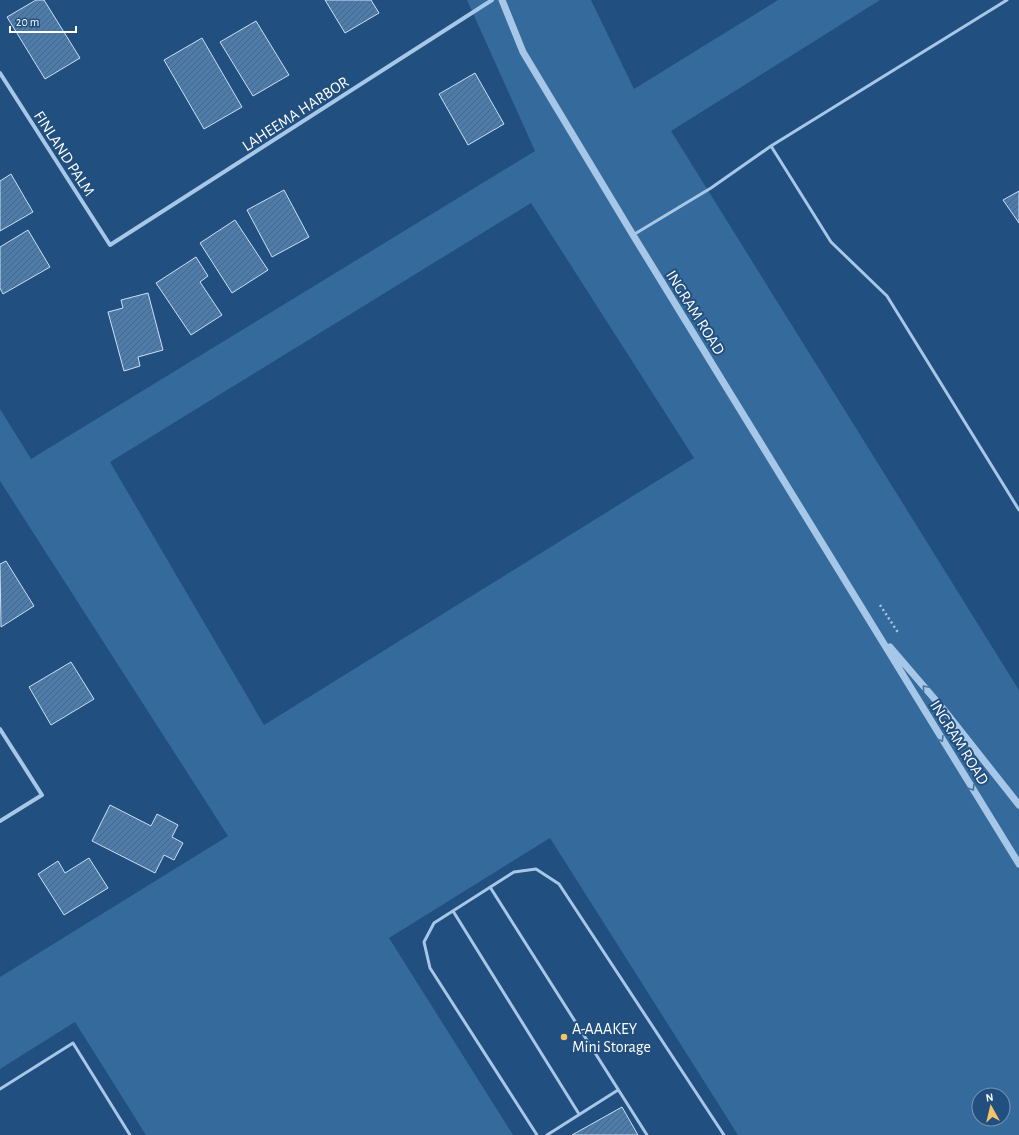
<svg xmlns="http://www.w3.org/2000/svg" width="1019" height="1135" font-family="'Alegreya Sans',sans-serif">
<defs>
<pattern id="building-hatch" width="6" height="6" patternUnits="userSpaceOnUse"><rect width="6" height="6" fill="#4e7caa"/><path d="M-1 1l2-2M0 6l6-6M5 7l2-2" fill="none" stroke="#4d6680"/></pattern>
</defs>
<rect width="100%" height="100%" fill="#214f7f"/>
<path fill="#356a9d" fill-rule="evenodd" d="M 467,0 L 591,0 L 634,89 L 778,0 L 880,0 L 671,131 L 1019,690 L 1019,1135 L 738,1135 L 550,838 L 389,938 L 513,1135 L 146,1135 L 75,1022 L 0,1069 L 0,977 L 228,836 L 0,481 L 0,409 L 31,459 L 535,151 ZM 531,203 L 694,458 L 264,725 L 110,462 ZM 979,1095 L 1003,1095 L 1003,1119 L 979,1119 Z"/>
<path fill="url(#building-hatch)" stroke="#cae0f5" d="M 36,0 L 44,0 L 80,58 L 45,79 L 7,17 Z
M 325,0 L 371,0 L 379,13 L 345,33 Z
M 256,21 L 289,75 L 253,96 L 220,42 Z
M 202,38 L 242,107 L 204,129 L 164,60 Z
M 475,73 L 504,124 L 468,145 L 439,94 Z
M 11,174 L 33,212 L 0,231 L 0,181 Z
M 284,190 L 309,237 L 272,257 L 247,210 Z
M 1019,191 L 1019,223 L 1003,200 Z
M 235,220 L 268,270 L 232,293 L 200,243 Z
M 28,230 L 50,267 L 3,294 L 0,288 L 0,247 Z
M 196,257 L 208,276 L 200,282 L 222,315 L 191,335 L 156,283 Z
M 148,293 L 163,350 L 138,357 L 140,366 L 124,371 L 108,312 L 123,308 L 121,300 Z
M 6,561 L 34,606 L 1,627 L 0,564 Z
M 71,662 L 94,699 L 51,725 L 29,687 Z
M 110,805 L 151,826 L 157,814 L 178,825 L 172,837 L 183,843 L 174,860 L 164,855 L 155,873 L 92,841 Z
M 89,858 L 108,888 L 64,915 L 38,874 L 58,861 L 65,873 Z
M 622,1107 L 638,1135 L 572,1135 Z"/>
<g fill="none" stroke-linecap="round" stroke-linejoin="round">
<path stroke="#a6c7e7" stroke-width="2.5" stroke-dasharray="2 3" stroke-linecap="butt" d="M 880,605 L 899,634"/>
<path stroke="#a6c7e7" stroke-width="3" d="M 771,146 L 831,242 L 887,296 L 1019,510
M 633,235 L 711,188 L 771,146 L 1007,0
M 490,887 L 647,1135
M 453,911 L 579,1114
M 0,1089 L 73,1043 L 130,1135
M 537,1135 L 430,968 L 424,942 L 434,923 L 514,872 L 536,869 L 559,884 L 724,1135
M 547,1135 L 618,1090"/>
<path stroke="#a6c7e7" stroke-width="4" d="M 0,73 L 110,245 L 492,0
M 0,729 L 42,795 L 0,821"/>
<path stroke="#a6c7e7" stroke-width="7" d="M 502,0 L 523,52 L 633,235 L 1019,864
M 890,647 L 944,710 L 1019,805"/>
</g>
<defs><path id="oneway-chevron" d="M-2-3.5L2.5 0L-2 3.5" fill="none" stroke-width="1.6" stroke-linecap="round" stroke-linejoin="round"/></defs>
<g stroke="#49739e">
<use href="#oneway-chevron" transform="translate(925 688) rotate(-130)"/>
<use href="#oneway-chevron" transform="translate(941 739) rotate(59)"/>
<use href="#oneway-chevron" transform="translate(972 788) rotate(58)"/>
</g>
<circle fill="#f3c368" stroke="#214f7f" stroke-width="1.5" cx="564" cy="1037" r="4"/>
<g text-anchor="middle" stroke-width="4" stroke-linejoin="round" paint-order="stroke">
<g font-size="16" fill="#fff" stroke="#214f7f">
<text transform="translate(295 113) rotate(-33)" y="6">LAHEEMA HARBOR</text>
<text transform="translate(65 153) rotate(57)" y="6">FINLAND PALM</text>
<text transform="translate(696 312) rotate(58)" y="6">INGRAM ROAD</text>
<text transform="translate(960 742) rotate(58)" y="6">INGRAM ROAD</text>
</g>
<g font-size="16" fill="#fff" stroke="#214f7f" text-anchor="start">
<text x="572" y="1034">A-AAAKEY<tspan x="572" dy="18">Mini Storage</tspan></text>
</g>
</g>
<g transform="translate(991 1107) rotate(352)"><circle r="19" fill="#214f7f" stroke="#7a95b2"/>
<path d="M0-3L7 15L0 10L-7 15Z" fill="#f3c368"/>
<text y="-6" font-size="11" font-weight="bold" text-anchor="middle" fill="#ffffff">N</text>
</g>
<path d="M10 26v6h66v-6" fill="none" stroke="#ffffff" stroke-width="2"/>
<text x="16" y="26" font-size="12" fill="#ffffff" stroke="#214f7f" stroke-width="3" paint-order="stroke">20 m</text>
</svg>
